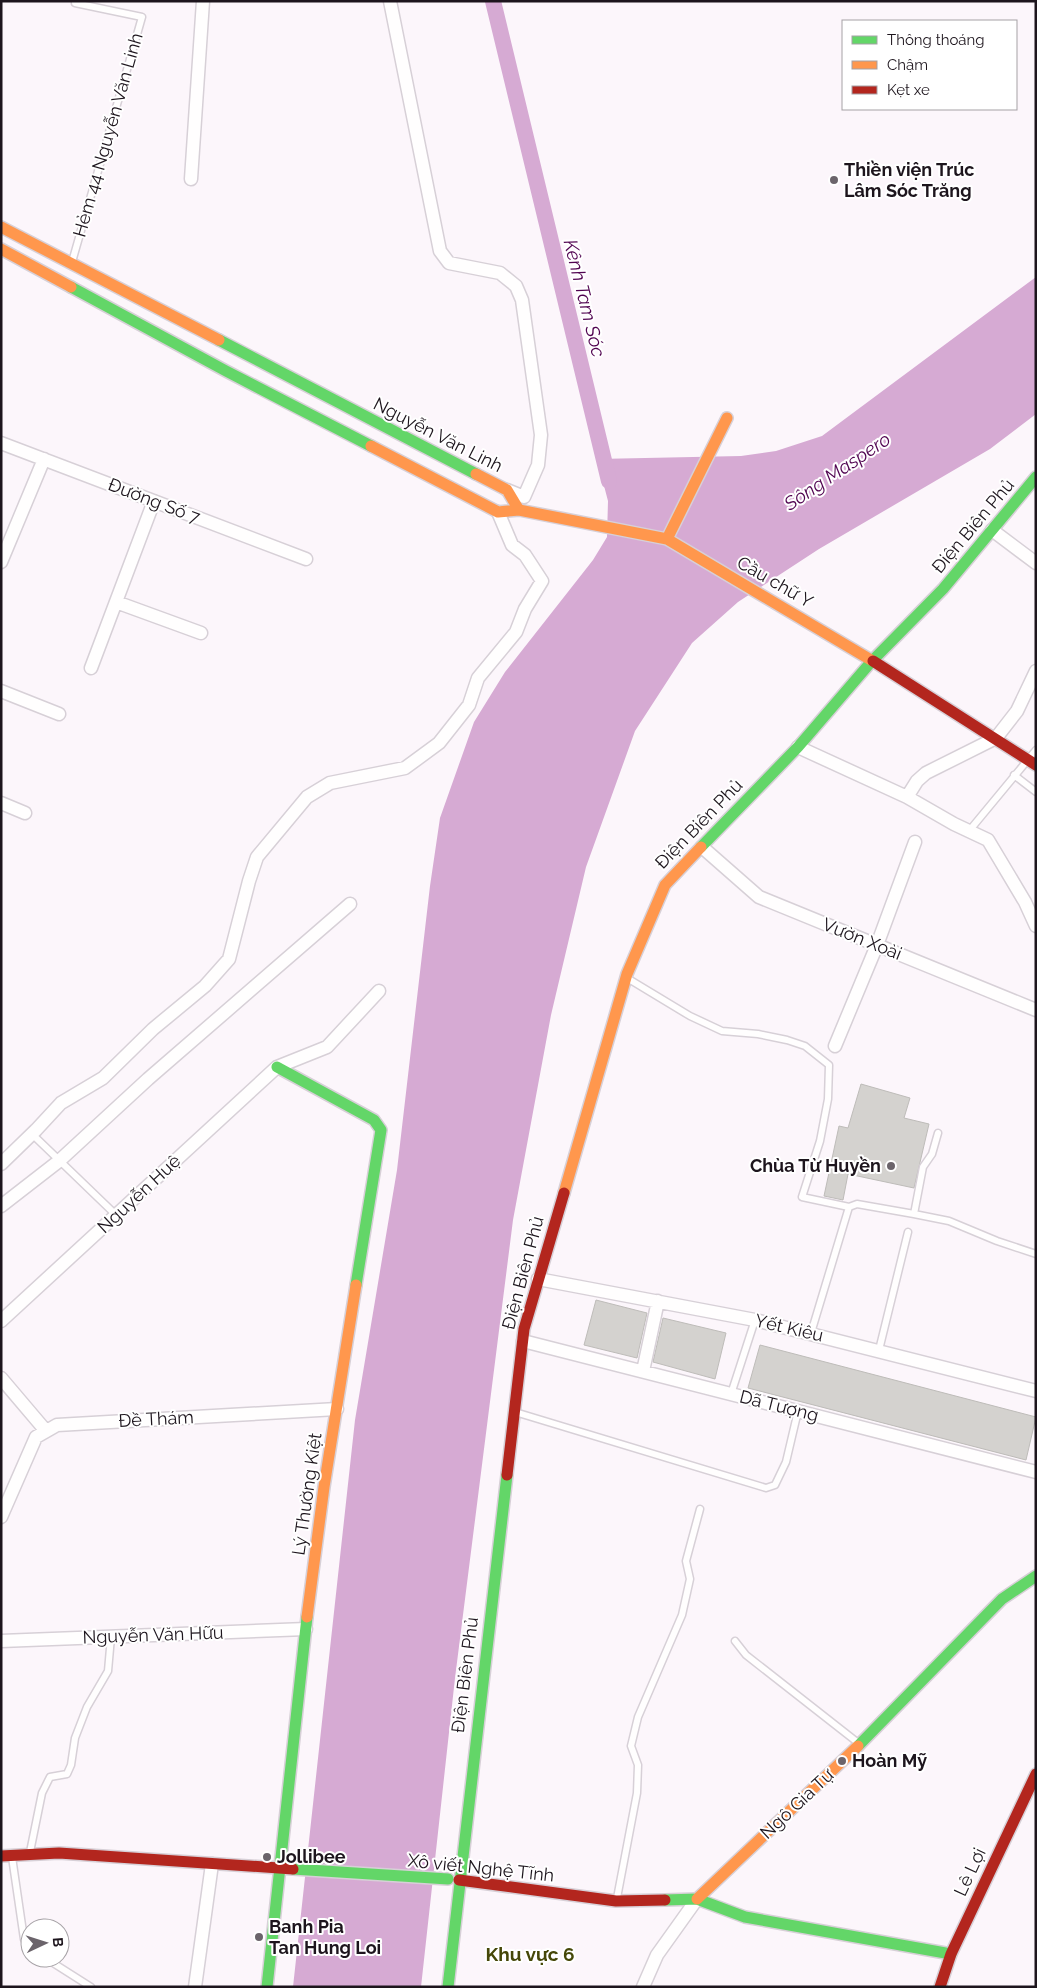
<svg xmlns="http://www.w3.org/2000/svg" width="1037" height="1988" font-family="Raleway,sans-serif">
<rect width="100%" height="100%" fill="#fcf6fb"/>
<path fill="#d6aad3" d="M 1036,277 L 1036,414 L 990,449 L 819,549 L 738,602 L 692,643 L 635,731 L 586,867 L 551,1015 L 513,1220 L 455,1678 L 421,1987 L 293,1987 L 355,1420 L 397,1170 L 430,886 L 440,818 L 474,722 L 505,672 L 593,560 L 607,537 L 608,501 L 597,459 L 741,456 L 776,451 L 822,436 Z"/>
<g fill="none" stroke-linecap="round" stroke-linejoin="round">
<path stroke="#d6aad3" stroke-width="16" d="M 493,1 L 609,481"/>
</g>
<path fill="#d4d2cf" stroke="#bebcb9" d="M 861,1084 L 910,1098 L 904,1118 L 929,1124 L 914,1188 L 848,1174 L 843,1200 L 824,1196 L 839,1126 L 848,1128 Z
M 596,1300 L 647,1313 L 637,1358 L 584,1345 Z
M 663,1318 L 726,1333 L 715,1379 L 653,1362 Z
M 760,1345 L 1036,1417 L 1026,1460 L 748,1388 Z"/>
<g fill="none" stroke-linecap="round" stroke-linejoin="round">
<defs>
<path id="lane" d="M 72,262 L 142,17 L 75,3 L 75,1
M 1014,775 L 1036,792
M 969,831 L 1036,750
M 627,978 L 690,1016 L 722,1031 L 758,1034 L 787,1040 L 805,1046 L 829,1065 L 828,1099 L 820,1141 L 802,1197 L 849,1207
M 32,1134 L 116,1215
M 849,1207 L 857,1204 L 914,1214 L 949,1221 L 997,1241 L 1036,1254
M 914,1214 L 923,1167 L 932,1154 L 938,1133
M 811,1333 L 849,1207
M 879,1350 L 908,1232
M 731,1394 L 755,1320
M 515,1412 L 766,1488 L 775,1485 L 786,1462 L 798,1411
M 735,1641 L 746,1655 L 857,1742
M 30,1852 L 42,1793 L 50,1777 L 67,1774 L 71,1765 L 75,1738 L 87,1707 L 108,1671 L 111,1637
M 12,1857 L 24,1939 L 30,1951
M 617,1898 L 637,1793 L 638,1765 L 631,1746 L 638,1717 L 682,1615 L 690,1579 L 686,1561 L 700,1509
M 38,1958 L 50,1961 L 91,1987"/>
<path id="street" d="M 390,1 L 440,251 L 449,263 L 500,273 L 516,286 L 522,300 L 541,435 L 538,465 L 524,497 L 507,490
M 191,179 L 203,1
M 1,443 L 306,559
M 992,530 L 1036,563
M 1,562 L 44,459
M 116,602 L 201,633
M 91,668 L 154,501
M 1,691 L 59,714
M 798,747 L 907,797 L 954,824 L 988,840 L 1025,902 L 1036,926
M 907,797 L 917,781 L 926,773 L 996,738 L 1017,711 L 1036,671
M 1,803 L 25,813
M 702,847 L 759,897 L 1036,1010
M 835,1046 L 877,945 L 915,842
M 1,1164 L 36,1130 L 61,1103 L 103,1078 L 153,1029 L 205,986 L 229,959 L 249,881 L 257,857 L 307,797 L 330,783 L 405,768 L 439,743 L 469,705 L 478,678 L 516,632 L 525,609 L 542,581 L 525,555 L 512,545 L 498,512
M 1,1206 L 59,1161 L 148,1079 L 350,904
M 538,1279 L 755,1320 L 1036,1391
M 1,1321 L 277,1067 L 327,1047 L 379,991
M 523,1341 L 1036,1472
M 643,1371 L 658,1301
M 1,1378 L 46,1431
M 1,1517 L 36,1437 L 57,1425 L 337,1409
M 1,1641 L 306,1629
M 195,1987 L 212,1864
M 643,1987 L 657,1955 L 697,1899"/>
<path id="fast" d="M 71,287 L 226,371 L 371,446
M 219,340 L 476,474
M 873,660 L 943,589 L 1036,477
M 701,847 L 798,747 L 871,662
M 277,1067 L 374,1120 L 381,1130 L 356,1285
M 858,1746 L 1002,1599 L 1036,1576
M 293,1869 L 448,1879
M 665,1900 L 697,1899 L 745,1917 L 951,1954
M 267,1987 L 307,1617
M 448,1987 L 507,1475"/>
<path id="slow" d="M 1,227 L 219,340
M 1,249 L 71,287
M 371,446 L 498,512 L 519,510 L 507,490 L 476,474
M 519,510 L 667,539 L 871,660
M 667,539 L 727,418
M 564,1193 L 627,974 L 665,885 L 701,847
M 307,1617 L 324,1487 L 356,1285
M 697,1899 L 858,1746"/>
<path id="jam" d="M 873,661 L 1036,765
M 507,1475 L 524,1329 L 564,1193
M 1,1856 L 59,1853 L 293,1869
M 459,1880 L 616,1901 L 665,1900
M 940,1987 L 951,1954 L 1036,1774"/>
</defs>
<use href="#lane" stroke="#d7d0d7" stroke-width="9"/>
<use href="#street" stroke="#d7d0d7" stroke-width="15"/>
<use href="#fast" stroke="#d7d0d7" stroke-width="14"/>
<use href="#slow" stroke="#d7d0d7" stroke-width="14"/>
<use href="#jam" stroke="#d7d0d7" stroke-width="14"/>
<use href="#lane" stroke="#fffefe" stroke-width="6"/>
<use href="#street" stroke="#fffefe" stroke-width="12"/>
<use href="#fast" stroke="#63d668" stroke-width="11"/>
<use href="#slow" stroke="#ff974d" stroke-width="11"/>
<use href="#jam" stroke="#b3261e" stroke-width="11"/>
</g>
<g fill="#6b646b" stroke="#fff" stroke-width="2">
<circle cx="834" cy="180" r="5"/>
<circle cx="891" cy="1166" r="5"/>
<circle cx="842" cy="1761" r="5"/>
<circle cx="267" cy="1857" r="5"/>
<circle cx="259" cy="1937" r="5"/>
</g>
<g text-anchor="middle" stroke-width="4" stroke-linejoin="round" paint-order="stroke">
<g font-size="18" fill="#1d151d" stroke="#fff">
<text transform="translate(108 135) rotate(-74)" y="6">Hẻm 44 Nguyễn Văn Linh</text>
<text transform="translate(438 435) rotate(27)" y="6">Nguyễn Văn Linh</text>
<text transform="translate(154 501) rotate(21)" y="6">Đường Số 7</text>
<text transform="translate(973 526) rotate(-50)" y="6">Điện Biên Phủ</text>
<text transform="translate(775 582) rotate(30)" y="6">Cầu chữ Y</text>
<text transform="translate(699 824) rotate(-46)" y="6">Điện Biên Phủ</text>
<text transform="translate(862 939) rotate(22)" y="6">Vườn Xoài</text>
<text transform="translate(139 1194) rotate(-43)" y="6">Nguyễn Huệ</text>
<text transform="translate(523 1273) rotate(-75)" y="6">Điện Biên Phủ</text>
<text transform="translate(789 1328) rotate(13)" y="6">Yết Kiêu</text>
<text transform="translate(779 1406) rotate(14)" y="6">Dã Tượng</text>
<text transform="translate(156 1419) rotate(-3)" y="6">Đề Thám</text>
<text transform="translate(307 1494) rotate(-82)" y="6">Lý Thường Kiệt</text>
<text transform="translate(153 1635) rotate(-2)" y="6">Nguyễn Văn Hữu</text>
<text transform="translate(465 1675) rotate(-83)" y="6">Điện Biên Phủ</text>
<text transform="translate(797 1804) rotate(-43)" y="6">Ngô Gia Tự</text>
<text transform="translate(481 1868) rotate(6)" y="6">Xô viết Nghệ Tĩnh</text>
<text transform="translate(970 1872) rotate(-65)" y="6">Lê Lợi</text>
</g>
<g font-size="18" font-weight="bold" fill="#1d151d" stroke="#fff" text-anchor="start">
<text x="844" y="176">Thiền viện Trúc<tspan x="844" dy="21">Lâm Sóc Trăng</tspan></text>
<text x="881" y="1172" text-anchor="end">Chùa Từ Huyền</text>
<text x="852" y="1767">Hoàn Mỹ</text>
<text x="277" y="1863">Jollibee</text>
<text x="269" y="1933">Banh Pia<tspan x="269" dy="21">Tan Hung Loi</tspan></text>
</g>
<g font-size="19" font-style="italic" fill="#500350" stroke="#fff">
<text transform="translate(585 298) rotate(76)" y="7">Kênh Tam Sóc</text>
<text transform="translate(837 471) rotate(-34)" y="7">Sông Maspero</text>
</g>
<g font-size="19" font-weight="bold" fill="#454708" stroke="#fff">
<text x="530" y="1961">Khu vực 6</text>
</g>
</g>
<rect width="1037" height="1988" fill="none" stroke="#1d151d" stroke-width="5"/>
<rect x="842" y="20" width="175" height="90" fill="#ffffff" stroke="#a5a1a5"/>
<rect x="852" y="36" width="25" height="8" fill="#63d668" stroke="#a5a1a5"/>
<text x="887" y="45" font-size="15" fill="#1d151d">Thông thoáng</text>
<rect x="852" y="61" width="25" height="8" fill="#ff974d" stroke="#a5a1a5"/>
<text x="887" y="70" font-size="15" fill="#1d151d">Chậm</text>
<rect x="852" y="86" width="25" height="8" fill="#b3261e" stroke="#a5a1a5"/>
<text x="887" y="95" font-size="15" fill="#1d151d">Kẹt xe</text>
<g transform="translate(45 1943) rotate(86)"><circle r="24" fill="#ffffff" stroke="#a5a1a5"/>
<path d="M0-4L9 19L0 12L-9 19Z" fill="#6b646b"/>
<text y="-8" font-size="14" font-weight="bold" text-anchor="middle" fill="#1d151d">B</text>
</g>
</svg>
